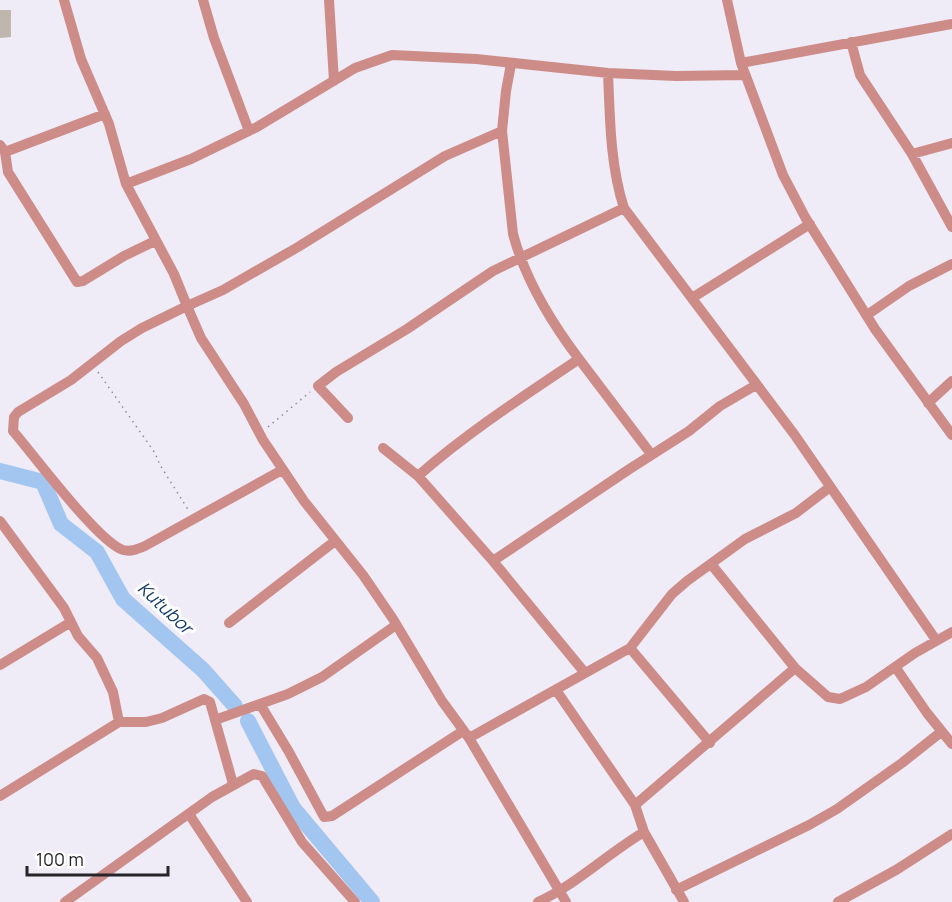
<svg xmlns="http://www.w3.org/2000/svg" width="952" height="902" font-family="Manrope,sans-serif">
<rect width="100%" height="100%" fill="#efebf7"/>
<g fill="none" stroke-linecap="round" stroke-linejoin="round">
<path stroke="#a3c6f1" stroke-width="16" d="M 0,471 L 43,482 L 61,524 L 97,552 L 123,599 L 203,670 L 235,706
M 248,721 L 293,808 L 372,902"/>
</g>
<path fill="#bfb7ae" d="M 0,10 L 11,10 L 11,37 L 0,38 Z"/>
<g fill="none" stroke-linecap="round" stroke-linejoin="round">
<path stroke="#8f8d95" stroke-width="1.5" stroke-dasharray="1.5 4.5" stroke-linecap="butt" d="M 98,372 L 155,453 L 160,465 L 189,511
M 268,427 L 310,392"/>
<path stroke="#cd8c88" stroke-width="10" d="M 64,0 L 81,59 L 109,124 L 126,184 L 174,274 L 187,306 L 223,290 L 298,247 L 445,156 L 502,131
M 203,0 L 214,38 L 249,131
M 329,0 L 334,81
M 727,0 L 741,63 L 783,175 L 805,217 L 875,329 L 952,435
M 851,42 L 860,75 L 912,154 L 952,227
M 741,63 L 952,24
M 511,64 L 506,91 L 502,131 L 513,234 C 525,279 551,322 579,359
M 608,73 C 610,118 610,165 624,208 L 794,434 L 936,640
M 0,145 L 5,152 L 8,172 L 77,282 L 83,281 L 124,256 L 155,241
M 5,152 L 105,114
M 912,154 L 952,143
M 126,184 L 191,159 L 257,127 L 355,68 L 392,55 L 476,59 L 608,73 L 676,76 L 745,75
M 692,298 L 810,224
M 867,315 L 909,286 L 952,264
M 928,403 L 952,381
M 348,418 L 318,386 L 336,372 L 407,329 L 493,271 L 624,208
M 383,448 L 418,476 L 493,561 L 585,673
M 282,470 L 145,546 C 138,549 131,552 123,550 C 98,542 33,454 13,431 L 14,417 L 18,412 L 71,380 L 121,341 L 142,328 L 187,306 L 201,338 L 244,404 L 263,440 L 304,501 L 363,575 L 393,619 L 442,701 L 469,738 L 566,902
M 418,476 C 468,432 524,396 579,359 L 651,454
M 0,521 L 64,608 L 78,636 L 97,658 L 113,692 L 119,722
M 493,561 L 628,470 L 689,431 L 720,406 L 756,385
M 711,564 L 795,668 L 828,697 L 840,699 L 866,687 L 915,653 L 952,632
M 229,623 L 335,541
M 630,648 L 710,743
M 0,665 L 71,622
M 896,668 L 927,713 L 952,744
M 556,690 L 635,805 L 644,832 L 684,902
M 260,704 L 289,752 L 324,817 L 332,816 L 463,731
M 215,720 L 288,694 L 322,677 L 396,625
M 469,738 L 630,648 L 672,594 L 687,581 L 745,539 L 796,513 L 830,487
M 0,796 L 119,722 L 146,722 L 162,718 L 204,699 L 210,702 L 233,784
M 635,805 L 795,668
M 189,814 L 247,902
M 676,890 L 809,825 L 837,809 L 902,763 L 941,732
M 65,902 L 212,797 L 254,774 L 262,776 L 302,842 L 355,902
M 538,902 C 577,884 607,854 644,832
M 838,902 L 896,870 L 952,834"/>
</g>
<g text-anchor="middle" stroke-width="6" stroke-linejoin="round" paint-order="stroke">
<g font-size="18" font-style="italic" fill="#163d6a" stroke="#fff">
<text transform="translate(165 608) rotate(43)" y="6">Kutubor</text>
</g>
</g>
<path d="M27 866v9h141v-9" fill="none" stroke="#262529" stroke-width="3"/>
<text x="36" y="866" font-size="18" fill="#262529" stroke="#ffffff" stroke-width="4.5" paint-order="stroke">100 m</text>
</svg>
